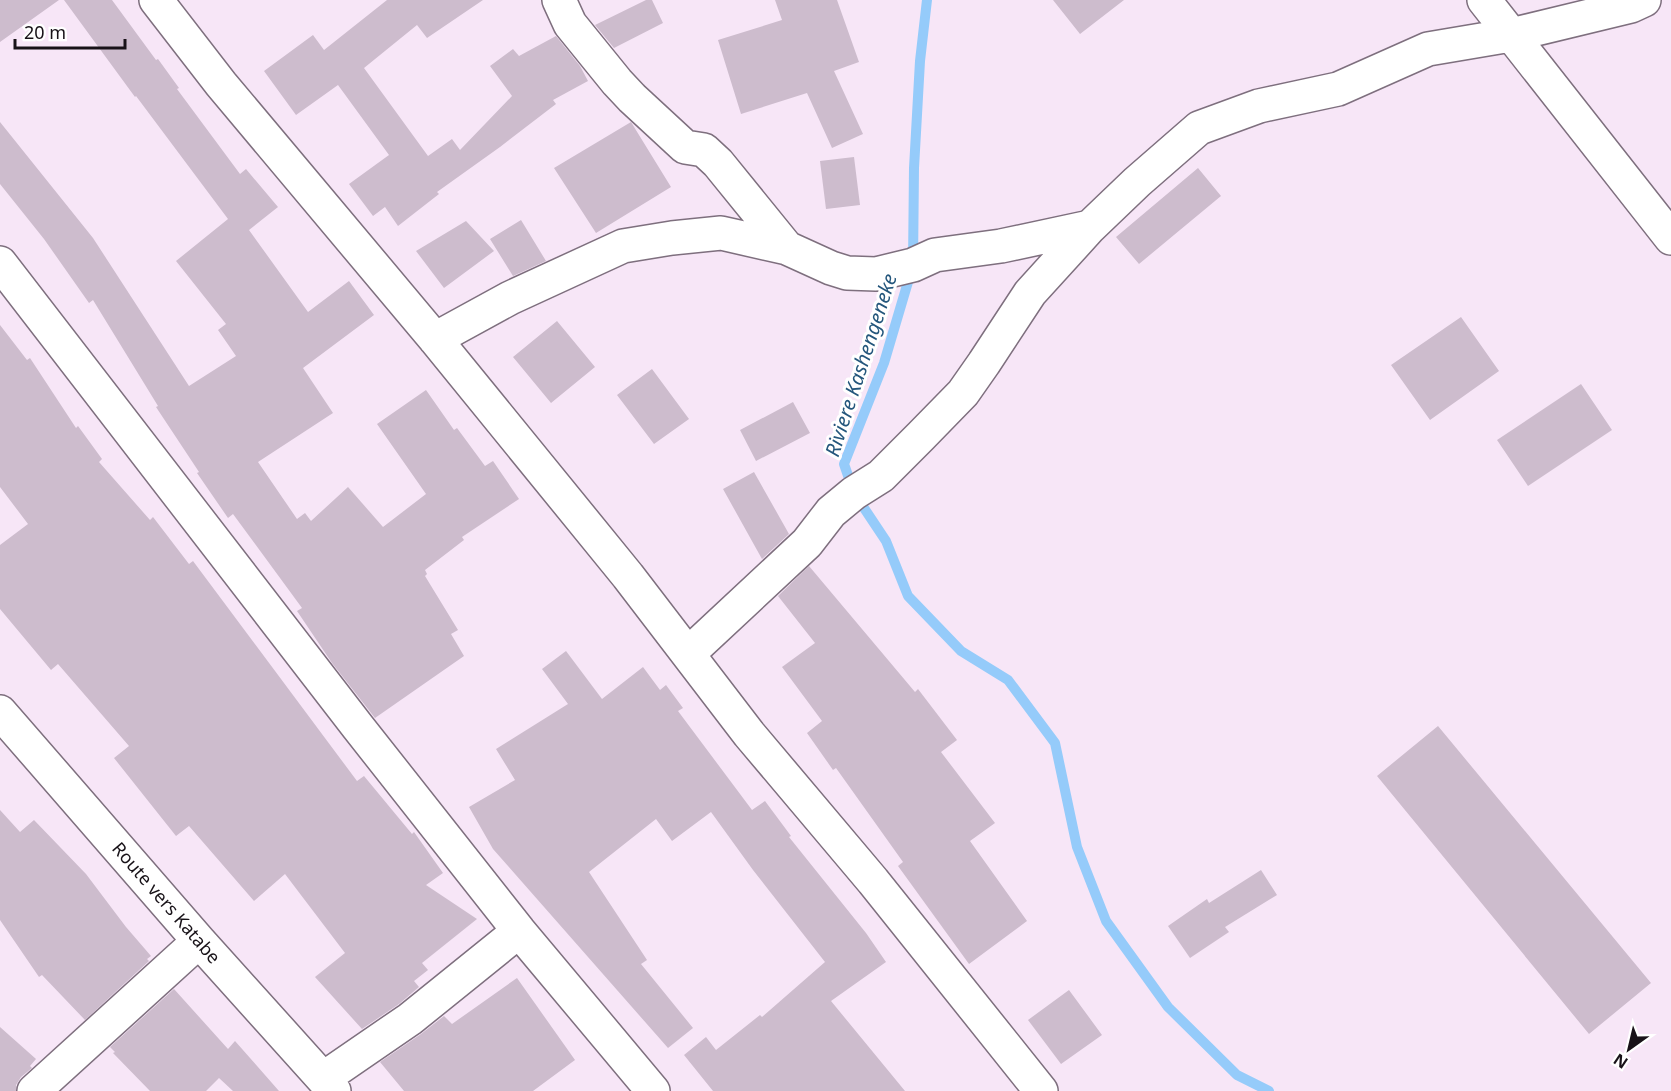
<svg xmlns="http://www.w3.org/2000/svg" width="1671" height="1091" font-family="'Noto Sans',sans-serif">
<rect width="100%" height="100%" fill="#f7e6f7"/>
<g fill="none" stroke-linecap="round" stroke-linejoin="round">
<path stroke="#95cbfa" stroke-width="10" d="M 927,0 L 920,61 L 914,168 L 913,265 L 884,363 L 844,464 L 854,493 L 886,541 L 908,596 L 961,651 L 1008,680 L 1055,743 L 1077,847 L 1106,921 L 1168,1007 L 1237,1075 L 1269,1091"/>
</g>
<path fill="#cdbccd" d="M 0,0 L 59,0 L 0,42 Z
M 64,0 L 112,0 L 156,60 L 158,59 L 179,88 L 177,89 L 240,174 L 246,169 L 278,207 L 249,230 L 308,312 L 349,281 L 374,315 L 303,368 L 333,413 L 258,462 L 297,519 L 305,513 L 311,521 L 348,487 L 383,527 L 426,494 L 377,424 L 426,390 L 454,430 L 457,428 L 485,466 L 493,461 L 519,499 L 462,537 L 464,540 L 425,570 L 427,574 L 425,576 L 458,630 L 451,634 L 464,656 L 375,718 L 332,663 L 297,611 L 302,608 L 233,514 L 228,518 L 197,473 L 199,472 L 156,407 L 158,406 L 93,300 L 89,303 L 44,239 L 0,184 L 0,122 L 93,238 L 189,386 L 236,356 L 218,330 L 226,324 L 176,261 L 228,219 L 136,96 L 135,97 Z
M 387,0 L 483,0 L 427,38 L 417,25 L 364,68 L 428,156 L 452,139 L 460,150 L 512,96 L 490,66 L 513,49 L 519,56 L 556,36 L 580,66 L 588,81 L 553,100 L 556,104 L 500,147 L 437,192 L 439,194 L 398,226 L 385,207 L 373,216 L 349,184 L 389,155 L 338,85 L 296,115 L 264,71 L 313,35 L 324,50 Z
M 646,0 L 652,0 L 663,23 L 614,48 L 595,25 Z
M 775,0 L 837,0 L 859,62 L 834,71 L 863,134 L 832,148 L 807,93 L 741,114 L 718,40 L 782,20 Z
M 1053,0 L 1124,0 L 1080,34 Z
M 631,122 L 671,187 L 596,233 L 554,168 Z
M 854,157 L 860,205 L 826,209 L 820,161 Z
M 1198,168 L 1221,196 L 1139,264 L 1116,237 Z
M 521,220 L 546,261 L 513,276 L 490,239 Z
M 466,221 L 494,251 L 444,288 L 416,251 Z
M 1461,317 L 1499,371 L 1430,420 L 1391,365 Z
M 557,321 L 595,367 L 551,403 L 513,357 Z
M 0,325 L 27,360 L 30,358 L 76,428 L 78,426 L 102,459 L 99,462 L 150,520 L 153,517 L 189,564 L 193,561 L 357,781 L 364,776 L 412,834 L 414,832 L 443,873 L 426,885 L 477,919 L 422,963 L 428,970 L 414,981 L 419,987 L 399,1004 L 362,1029 L 315,977 L 345,953 L 285,874 L 254,901 L 189,826 L 176,836 L 114,758 L 129,746 L 58,664 L 51,670 L 0,609 L 0,545 L 28,524 L 0,487 Z
M 652,369 L 689,419 L 654,444 L 617,395 Z
M 1581,384 L 1612,430 L 1528,486 L 1497,440 Z
M 793,402 L 810,433 L 756,461 L 740,430 Z
M 754,472 L 789,534 L 762,559 L 723,489 Z
M 809,566 L 915,692 L 918,689 L 957,740 L 941,752 L 995,823 L 970,841 L 1027,921 L 969,964 L 898,866 L 903,862 L 836,768 L 833,770 L 807,733 L 822,721 L 782,667 L 815,643 L 778,596 Z
M 566,651 L 602,699 L 643,667 L 660,690 L 666,685 L 683,708 L 678,711 L 752,810 L 765,801 L 791,836 L 789,837 L 866,933 L 886,962 L 831,1001 L 905,1091 L 713,1091 L 684,1055 L 706,1037 L 716,1050 L 760,1015 L 762,1017 L 825,962 L 753,870 L 711,812 L 672,841 L 656,819 L 589,872 L 647,960 L 641,964 L 693,1028 L 668,1048 L 493,849 L 469,807 L 515,780 L 496,749 L 568,704 L 542,669 Z
M 1438,726 L 1651,983 L 1589,1034 L 1377,776 Z
M 0,810 L 20,832 L 34,820 L 86,874 L 126,927 L 151,956 L 147,959 L 149,961 L 85,1020 L 42,975 L 39,977 L 0,920 Z
M 1261,870 L 1277,895 L 1225,927 L 1229,932 L 1190,958 L 1168,926 L 1207,899 L 1209,903 Z
M 517,978 L 575,1060 L 533,1091 L 404,1091 L 380,1062 L 421,1034 L 444,1016 L 452,1024 Z
M 174,989 L 228,1049 L 235,1041 L 279,1091 L 233,1091 L 219,1078 L 206,1091 L 150,1091 L 113,1053 L 115,1052 L 110,1047 Z
M 1069,990 L 1102,1035 L 1061,1064 L 1028,1020 Z
M 0,1027 L 36,1059 L 30,1066 L 32,1068 L 21,1077 L 16,1085 L 16,1091 L 0,1091 Z"/>
<g fill="none" stroke-linecap="round" stroke-linejoin="round">
<defs>
<path id="minor" d="M 156,0 L 221,84 L 435,339 L 628,576 L 749,734 L 873,881 L 1041,1091
M 559,0 L 570,24 L 617,82 L 632,98 L 685,147 L 704,150 L 718,163 L 787,248 L 831,268 L 847,273 L 876,274 L 913,265 L 935,255 L 1001,246 L 1090,227
M 1484,0 L 1671,238
M 0,263 L 358,727 L 519,931 L 653,1091
M 435,339 L 510,298 L 623,246 L 672,238 L 721,233 L 787,248
M 688,654 L 807,543 L 831,512 L 854,493 L 881,476 L 921,436 L 963,393 L 984,363 L 1030,293 L 1090,227 L 1137,182 L 1199,128 L 1259,106 L 1338,89 L 1428,49 L 1511,35 L 1631,6 L 1644,0
M 0,712 L 199,941 L 334,1091
M 324,1078 L 410,1019 L 519,931
M 34,1091 L 199,941"/>
</defs>
<use href="#minor" stroke="#7e6f7e" stroke-width="36"/>
<use href="#minor" stroke="#fff" stroke-width="33"/>
</g>
<g text-anchor="middle" stroke-width="6" stroke-linejoin="round" paint-order="stroke">
<g font-size="18" fill="#181218" stroke="#fff">
<text transform="translate(166 903) rotate(49)" y="6">Route vers Katabe</text>
</g>
<g font-size="20" font-style="italic" fill="#24567c" stroke="#fff">
<text transform="translate(861 365) rotate(-72)" y="7">Riviere Kashengeneke</text>
</g>
</g>
<g transform="translate(1629 1049) rotate(214)" stroke="#ffffff" stroke-width="4.5" paint-order="stroke">
<path d="M0-4.5L10 22L0 15L-10 22Z" fill="#181218"/>
<text y="-9" font-size="16" font-weight="bold" text-anchor="middle" fill="#181218">N</text>
</g>
<path d="M15 39v9h110v-9" fill="none" stroke="#181218" stroke-width="3"/>
<text x="24" y="39" font-size="18" fill="#181218" stroke="#ffffff" stroke-width="4.5" paint-order="stroke">20 m</text>
</svg>
